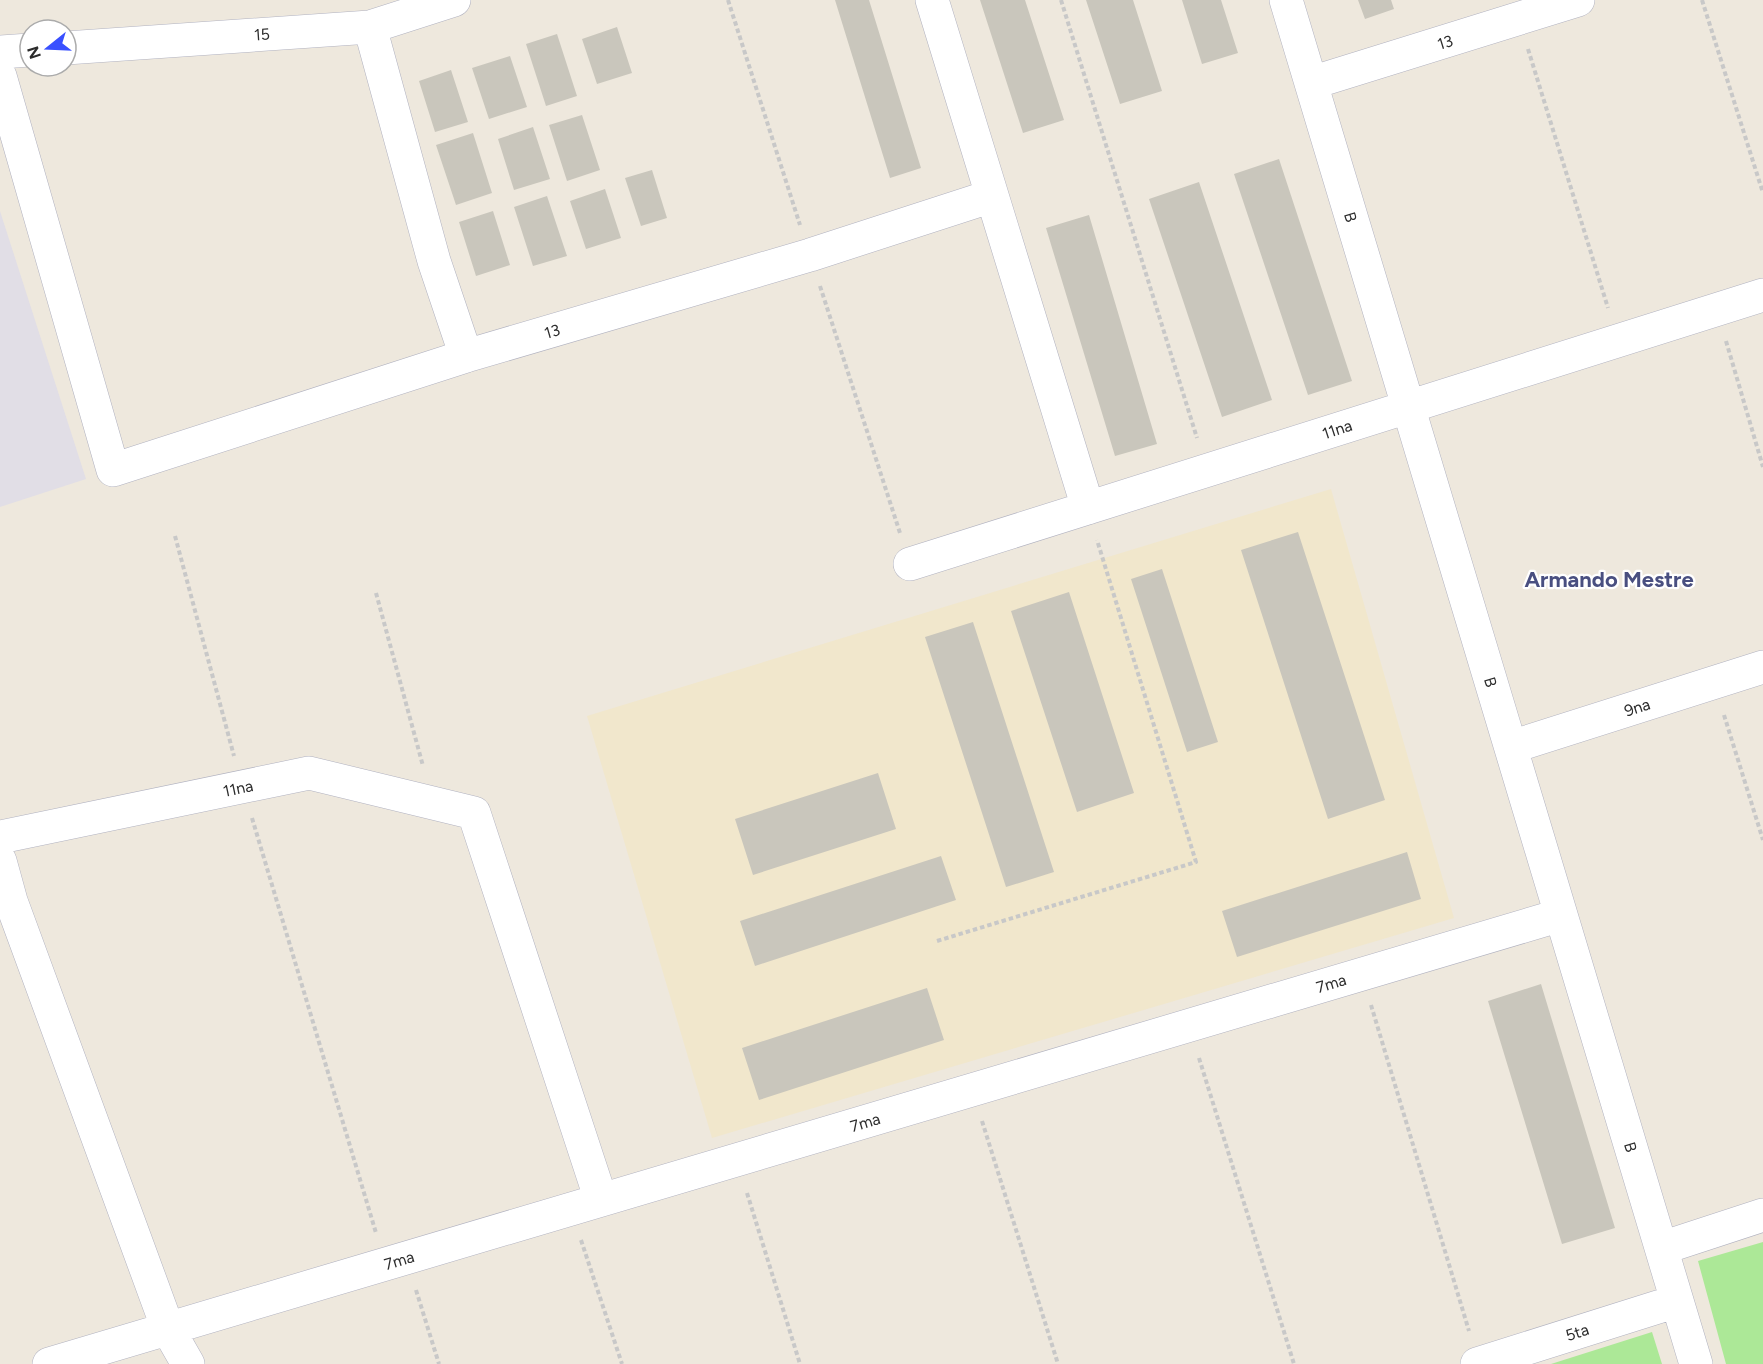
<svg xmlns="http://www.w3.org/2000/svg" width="1763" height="1364" font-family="Figtree,sans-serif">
<rect width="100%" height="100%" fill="#eee8dd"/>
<path fill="#e1dee6" d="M 0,211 L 86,479 L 0,507 Z"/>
<path fill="#f1e7cc" d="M 1331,489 L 1454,918 L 712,1138 L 587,716 Z"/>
<path fill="#ace897" d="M 1763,1242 L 1763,1364 L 1726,1364 L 1698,1261 Z
M 1652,1332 L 1662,1364 L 1551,1364 Z"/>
<path fill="#c9c6bc" d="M 835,0 L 869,0 L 921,168 L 890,178 Z
M 980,0 L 1025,0 L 1064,120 L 1023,133 Z
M 1086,0 L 1133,0 L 1162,91 L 1120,104 Z
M 1182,0 L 1221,0 L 1238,53 L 1202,64 Z
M 1358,0 L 1391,0 L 1394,9 L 1365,19 Z
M 617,27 L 632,73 L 597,84 L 582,39 Z
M 557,34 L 577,96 L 546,106 L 526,44 Z
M 510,56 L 527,107 L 489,119 L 472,68 Z
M 451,70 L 468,122 L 435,132 L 419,81 Z
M 582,115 L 600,170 L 567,181 L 549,125 Z
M 533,127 L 550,179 L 514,190 L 498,139 Z
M 473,133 L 492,193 L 456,205 L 436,145 Z
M 1279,159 L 1352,381 L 1308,395 L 1234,174 Z
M 652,170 L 667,218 L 641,226 L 625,178 Z
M 1199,182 L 1272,400 L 1222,417 L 1149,199 Z
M 605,189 L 621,238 L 586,249 L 570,201 Z
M 547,196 L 567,256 L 533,266 L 514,207 Z
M 493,211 L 510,265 L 476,276 L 459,222 Z
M 1089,215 L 1157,444 L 1115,456 L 1046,228 Z
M 1298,532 L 1385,800 L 1328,819 L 1241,550 Z
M 1162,569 L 1218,742 L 1187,752 L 1131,579 Z
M 1069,592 L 1134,793 L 1077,812 L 1011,611 Z
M 973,622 L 1054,872 L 1006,887 L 925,637 Z
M 878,773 L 896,829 L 753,875 L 735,819 Z
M 1407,852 L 1421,899 L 1237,957 L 1222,911 Z
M 941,856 L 956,900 L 755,966 L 740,921 Z
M 1541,984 L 1615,1228 L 1562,1244 L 1488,1001 Z
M 927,988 L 944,1040 L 759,1100 L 742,1048 Z"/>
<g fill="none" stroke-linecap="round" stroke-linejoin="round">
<defs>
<path id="minor" d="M 932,0 L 1088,508
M 1286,0 L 1696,1364
M 370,27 L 434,261 L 466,356
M 66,48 L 370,27 L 454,0
M 0,52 L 30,50
M 0,76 L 113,470 L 466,356 L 810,255 L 992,196
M 1311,83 L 1578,0
M 910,564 L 1763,295
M 1511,747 L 1763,667
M 0,837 L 309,773 L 474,813 L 601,1200
M 0,861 L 11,901 L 168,1329 L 188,1364
M 1662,1248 L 1763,1215
M 49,1364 L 1561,915
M 1477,1364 L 1677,1301"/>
</defs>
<use href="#minor" stroke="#b1b2c0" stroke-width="34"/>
<path stroke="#c8c8c8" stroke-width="4" stroke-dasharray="4.5 3" stroke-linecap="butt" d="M 728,0 L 800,225
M 1061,0 L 1197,438
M 1702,0 L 1763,193
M 1528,49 L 1608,308
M 820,286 L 900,533
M 1726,341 L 1763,467
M 175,536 L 234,756
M 376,593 L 423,766
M 1724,715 L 1763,840
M 252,818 L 376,1233
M 937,941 L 1196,862 L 1097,540
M 1371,1005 L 1469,1331
M 1199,1058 L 1294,1364
M 982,1121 L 1058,1364
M 747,1193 L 800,1364
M 581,1240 L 622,1364
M 416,1290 L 439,1364"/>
<use href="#minor" stroke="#fff" stroke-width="33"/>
</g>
<g text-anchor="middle" stroke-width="4.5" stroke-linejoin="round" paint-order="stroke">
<g font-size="16" fill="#2c2c2c" stroke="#fff">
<text transform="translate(262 34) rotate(-4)" y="6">15</text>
<text transform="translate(1445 42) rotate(-17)" y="6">13</text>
<text transform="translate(1351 217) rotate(73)" y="6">B</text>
<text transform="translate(552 331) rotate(-16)" y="6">13</text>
<text transform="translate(1337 429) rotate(-18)" y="6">11na</text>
<text transform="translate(1491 682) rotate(73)" y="6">B</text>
<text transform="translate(1637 707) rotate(-18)" y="6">9na</text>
<text transform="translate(238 788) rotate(-12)" y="6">11na</text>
<text transform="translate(1331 983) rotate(-17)" y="6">7ma</text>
<text transform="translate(865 1122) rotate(-17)" y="6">7ma</text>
<text transform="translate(1631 1147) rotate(73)" y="6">B</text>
<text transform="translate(399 1260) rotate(-17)" y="6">7ma</text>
<text transform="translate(1577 1332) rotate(-18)" y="6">5ta</text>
</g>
<g font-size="22" font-weight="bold" fill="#494f80" stroke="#fff">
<text x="1609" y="587">Armando Mestre</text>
</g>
</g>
<g transform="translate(48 48) rotate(252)"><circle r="28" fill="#ffffff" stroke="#ababab" stroke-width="1.5"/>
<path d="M0-4.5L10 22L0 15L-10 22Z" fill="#3950ff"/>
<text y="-9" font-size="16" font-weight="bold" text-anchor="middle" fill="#2c2c2c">N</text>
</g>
</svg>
